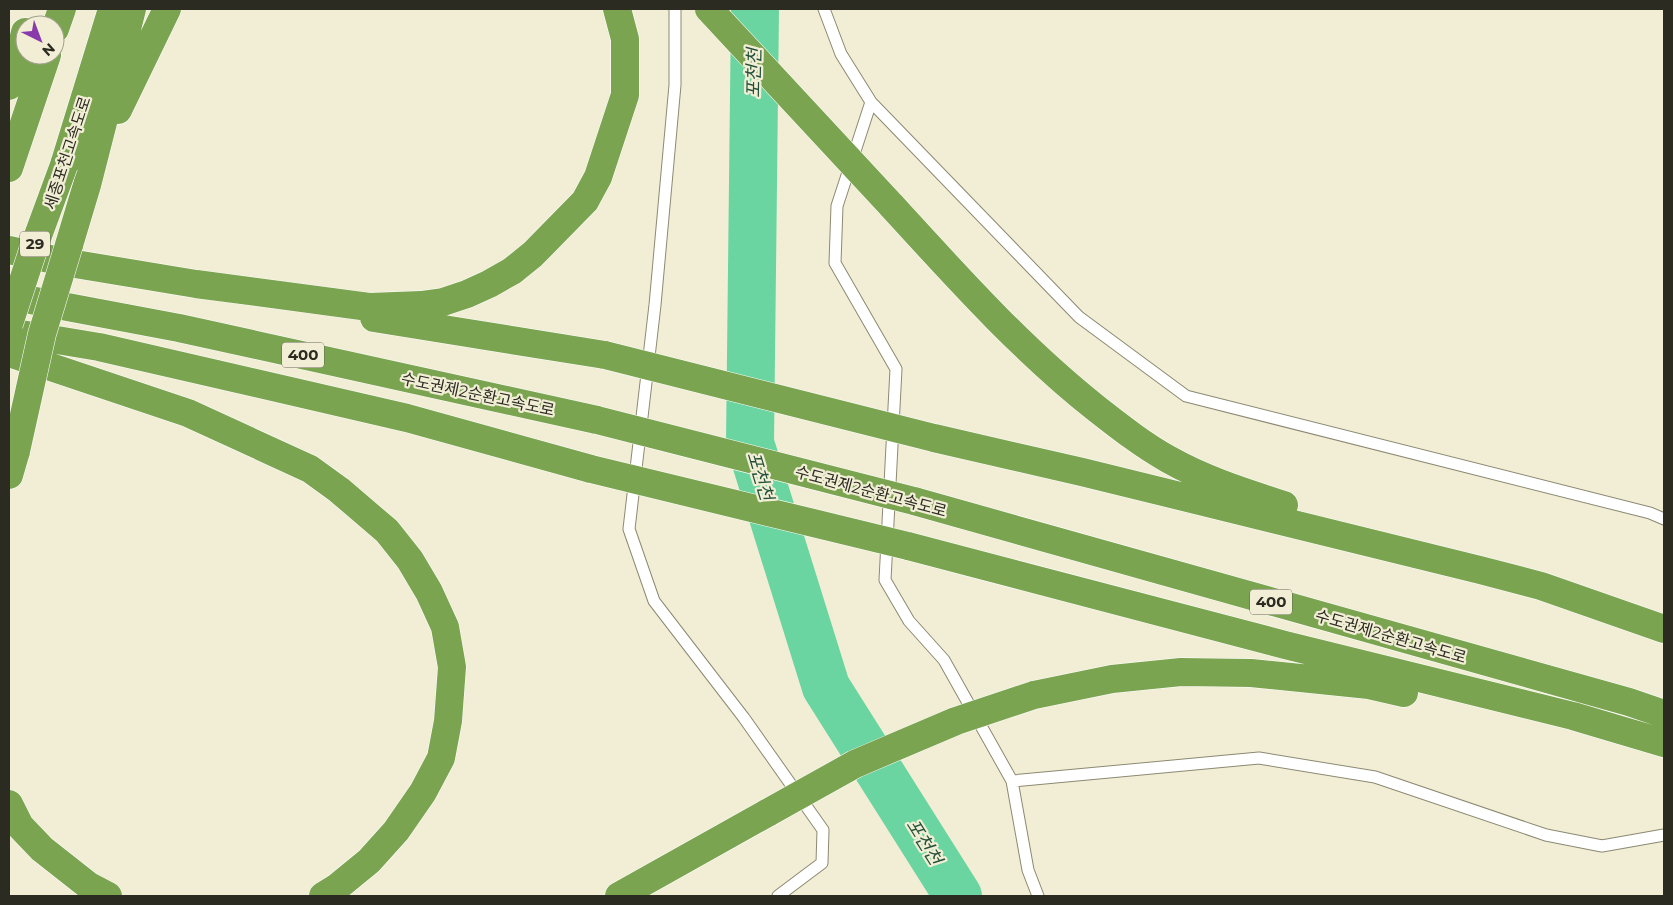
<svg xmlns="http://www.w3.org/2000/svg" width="1673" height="905" font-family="Montserrat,'Noto Sans KR',sans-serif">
<rect width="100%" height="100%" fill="#f1eed5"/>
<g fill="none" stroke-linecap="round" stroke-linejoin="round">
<path stroke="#6ad5a0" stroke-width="48" d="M 755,9 L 750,443 L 826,687 L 958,896"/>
<defs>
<path id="lane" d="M 675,9 L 675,85 L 655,305 L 629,529 L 654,601 L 744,718 L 823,830 L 822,863 L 778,896
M 824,9 L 841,54 L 871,102 L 1079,317 L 1186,396 L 1650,513 L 1664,519
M 871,102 L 837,206 L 835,263 L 896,369 L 885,580 L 909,621 L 944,660 L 1012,781 L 1028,870 L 1038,896
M 1012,781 L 1259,758 L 1375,777 L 1546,835 L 1602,846 L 1664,835"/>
<path id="highway" d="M 55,29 L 62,9
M 9,86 L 20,54 L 25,32
M 118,110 L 167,9
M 64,165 L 112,9
M 9,168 L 47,55
M 891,205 C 956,276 1021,349 1097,409 C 1120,427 1143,445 1168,459 C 1205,480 1244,492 1284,505
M 69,245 L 87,185 L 132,9
M 9,250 L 63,262 L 196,284 L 369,307 L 421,305 L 443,302 L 467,294 L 489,284 L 512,271 L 533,254 L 585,201 L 598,177 L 625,95 L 625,39 L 617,9
M 9,296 L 179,328 L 597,420
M 374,318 L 605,355
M 9,332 L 99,347 L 407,418 L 591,469
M 9,353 L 188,413 L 310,469 L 339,490 L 387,531 L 410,560 L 429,592 L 445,627 L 452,667 L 448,721 L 441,758 L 423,792 L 396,831 L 369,861 L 336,888 L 323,896
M 934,438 L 1082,472 L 1480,570 L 1541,586 L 1664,629
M 9,475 L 16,451
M 914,501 L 1629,702 L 1664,714
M 908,546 L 1285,645 L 1573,716 L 1664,743
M 1034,695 L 1112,679 L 1181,672 L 1251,673 L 1369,685 L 1404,693
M 9,804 L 20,826 L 42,849 L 89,886 L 108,896
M 619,896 L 769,812"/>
</defs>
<use href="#lane" stroke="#8c8972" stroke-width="13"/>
<use href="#highway" stroke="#fff" stroke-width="29"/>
<use href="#lane" stroke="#fff" stroke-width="11"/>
<use href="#highway" stroke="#7ba451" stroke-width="28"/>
<defs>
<path id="highway-bridge" d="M 709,9 L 891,205
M 9,324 L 36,241 L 64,165
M 605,355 L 934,438
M 597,420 L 914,501
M 16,451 L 42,334 L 69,245
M 591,469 L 908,546
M 769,812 L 855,764 L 956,721 L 1034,695"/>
</defs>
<use href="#highway-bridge" stroke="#fff" stroke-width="29" stroke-linecap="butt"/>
<use href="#highway-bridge" stroke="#7ba451" stroke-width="28"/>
</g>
<g text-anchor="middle" stroke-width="4.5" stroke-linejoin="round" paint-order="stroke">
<g fill="#f1eed5" stroke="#676658" stroke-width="1">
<rect x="20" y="231.5" width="30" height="25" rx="4"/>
<rect x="282" y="342.5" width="42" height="25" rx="4"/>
<rect x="1250" y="589.5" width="42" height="25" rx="4"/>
</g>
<g font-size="15" font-weight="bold" fill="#2c2b22">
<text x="35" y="249">29</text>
<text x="303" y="360">400</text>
<text x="1271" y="607">400</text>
</g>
<g font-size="16" fill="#2c2b22" stroke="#f1eed5">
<text transform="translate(67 153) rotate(-72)" y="6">세종포천고속도로</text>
<text transform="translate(478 394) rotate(12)" y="6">수도권제2순환고속도로</text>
<text transform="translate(871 491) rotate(15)" y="6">수도권제2순환고속도로</text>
<text transform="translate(1391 636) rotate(16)" y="6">수도권제2순환고속도로</text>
</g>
<g font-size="18" font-style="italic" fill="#224f39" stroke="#f1eed5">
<text transform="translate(754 73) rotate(-89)" y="6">포천천</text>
<text transform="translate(760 476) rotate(73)" y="6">포천천</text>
<text transform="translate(924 842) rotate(58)" y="6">포천천</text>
</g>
</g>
<rect width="1673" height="905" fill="none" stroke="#2c2b22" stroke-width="20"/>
<g transform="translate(40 40) rotate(138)"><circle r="24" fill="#f1eed5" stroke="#a2a08d"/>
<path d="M0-4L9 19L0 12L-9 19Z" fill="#883aaa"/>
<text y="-8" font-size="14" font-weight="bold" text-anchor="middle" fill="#2c2b22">N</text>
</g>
</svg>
